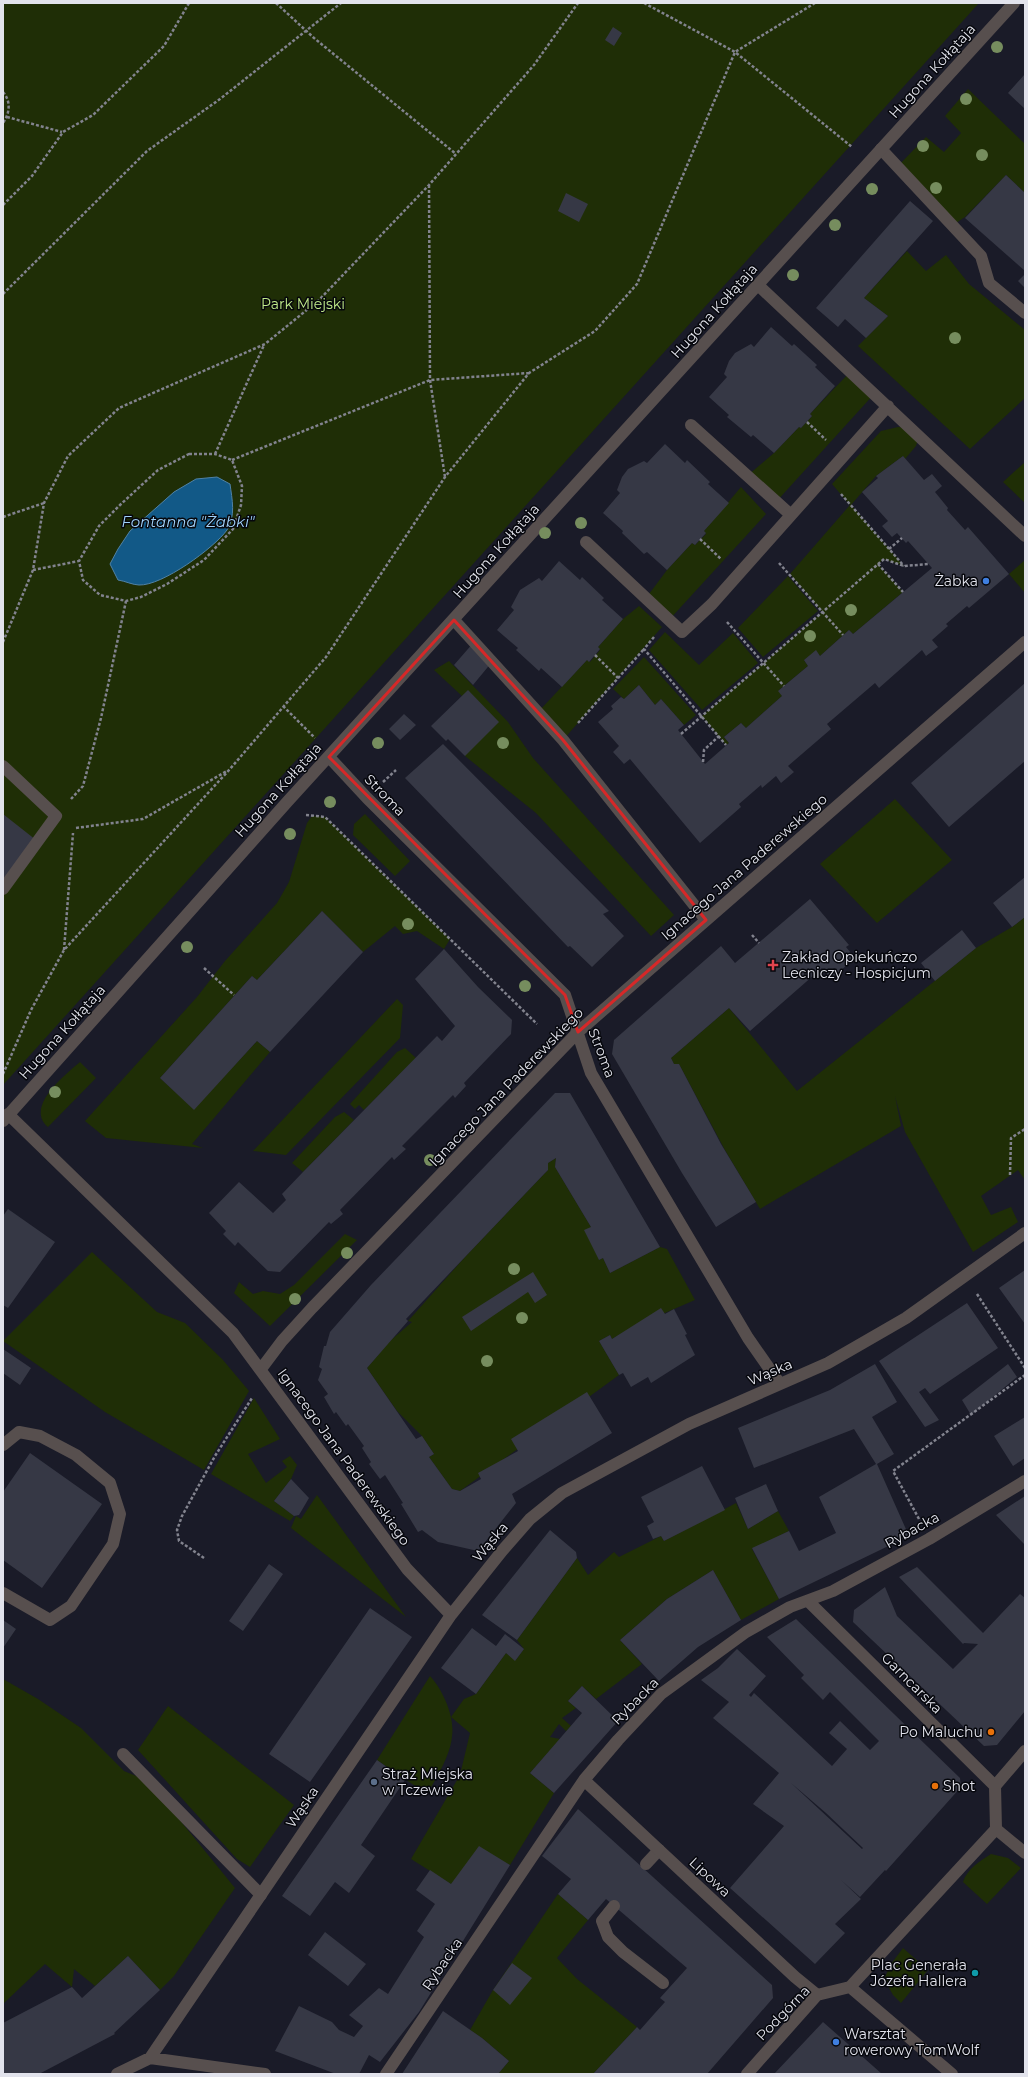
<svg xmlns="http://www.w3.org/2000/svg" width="1028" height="2077" font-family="Montserrat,sans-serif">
<rect width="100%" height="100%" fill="#1a1b28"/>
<path fill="#1f2e06" d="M 3,3 L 979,3 L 3,1085 Z
M 968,89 L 1025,144 L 1025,193 L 1006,175 L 965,217 L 953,225 L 897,167 L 926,137 L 944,152 L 961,133 L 945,116 Z
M 907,251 L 926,271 L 946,255 L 969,284 L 1025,330 L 1025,398 L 970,449 L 858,346 L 888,316 L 864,298 Z
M 851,371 L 875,393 L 776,502 L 747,476 L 774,453 L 799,427 L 801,428 L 812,416 L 810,414 Z
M 898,427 L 911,428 L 919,436 L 916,446 L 905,459 L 903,456 L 876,476 L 851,505 L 904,566 L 884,559 L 878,564 L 903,592 L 853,634 L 849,630 L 820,656 L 816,651 L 804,660 L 808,666 L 779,690 L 782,696 L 746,728 L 741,723 L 724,737 L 729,743 L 726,745 L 702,716 L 822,612 L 790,574 L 850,505 L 832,484 L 881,431 Z
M 1025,462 L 1025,503 L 1003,482 Z
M 741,487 L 766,514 L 669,620 L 646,598 L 667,570 L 692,543 L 695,545 L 706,534 L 704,531 Z
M 1025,560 L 1025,593 L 1009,574 Z
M 788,576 L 818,611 L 763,657 L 738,628 Z
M 639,606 L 662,627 L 563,740 L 538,712 L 587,660 L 590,662 L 600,650 L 598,647 L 623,619 Z
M 665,632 L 699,665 L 733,633 L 758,663 L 702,710 L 649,650 Z
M 644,657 L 696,715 L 684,725 L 661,699 L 655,705 L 639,685 L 624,699 L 613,689 Z
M 449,661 L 508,722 L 533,758 L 674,915 L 651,936 L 536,813 L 465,756 L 462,696 L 434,670 Z
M 895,799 L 952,860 L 877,923 L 820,864 Z
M 365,814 L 410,861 L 395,876 L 353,835 L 354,824 Z
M 312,816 L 325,817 L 450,939 L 444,949 L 417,931 L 403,934 L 395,926 L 363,952 L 322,911 L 257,980 L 252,976 L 160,1078 L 194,1109 L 257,1041 L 270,1052 L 192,1144 L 203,1148 L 106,1138 L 85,1121 L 197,997 L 225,961 L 277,903 L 289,882 L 307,823 Z
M 1025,917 L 1025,1180 L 1018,1170 L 981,1196 L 991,1215 L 1011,1207 L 1018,1222 L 973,1252 L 905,1132 L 895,1096 L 901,1126 L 760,1209 L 725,1150 L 679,1064 L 674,1064 L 671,1058 L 729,1008 L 797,1091 L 976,948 L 1012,927 Z
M 397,999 L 403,1005 L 400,1038 L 286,1155 L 253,1151 Z
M 405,1048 L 416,1058 L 364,1110 L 359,1105 L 355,1109 L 350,1104 L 397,1052 Z
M 80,1062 L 96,1078 L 48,1127 C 24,1107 66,1074 80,1062 Z
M 344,1112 L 354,1120 L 303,1172 L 292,1163 L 335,1117 Z
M 556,1158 L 555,1167 L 591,1227 L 599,1260 L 603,1258 L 610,1273 L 660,1247 L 667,1249 L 695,1300 C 667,1312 639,1323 612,1339 L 610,1335 L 599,1341 L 619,1375 L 460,1491 L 452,1489 L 429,1457 L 434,1454 L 422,1436 L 397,1411 L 367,1368 L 390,1341 L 412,1322 L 408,1321 L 465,1257 L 545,1173 L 548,1170 L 548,1163 Z
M 345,1234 L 357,1240 L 270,1326 L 234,1293 L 239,1282 L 253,1294 L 263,1291 L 280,1294 L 294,1285 Z
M 92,1252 L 157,1312 L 185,1323 L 223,1360 L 249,1391 L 204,1470 L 105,1412 L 3,1341 Z
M 254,1398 L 280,1439 L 248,1454 L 266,1483 L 287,1467 L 282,1461 L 290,1456 L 297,1465 L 291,1479 L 274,1501 L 294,1516 L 290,1521 L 211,1474 Z
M 317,1495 L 406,1617 L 291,1528 L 296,1516 L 301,1519 Z
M 736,1503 L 748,1529 L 778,1511 L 789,1531 L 752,1549 L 779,1599 L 741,1620 L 713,1570 L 667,1599 L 620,1640 L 642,1664 L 596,1699 L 582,1686 L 568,1701 L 576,1708 L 562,1718 L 571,1726 L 566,1731 L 559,1724 L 550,1737 L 560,1739 L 530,1773 L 554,1793 L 510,1865 L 486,1853 L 451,1884 L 411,1859 L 460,1775 L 470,1733 L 451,1717 L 464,1699 L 476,1694 L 506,1653 L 516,1660 L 524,1649 L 517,1640 L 577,1558 L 588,1575 L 614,1552 L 619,1557 L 661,1536 L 664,1541 Z
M 430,1676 C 443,1690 455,1717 452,1736 C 451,1754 436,1779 427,1794 L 377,1760 Z
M 3,1679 L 38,1699 L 81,1728 L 124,1771 L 148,1781 L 235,1888 L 174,1976 L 160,1990 L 128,1956 L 95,1986 L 74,1969 L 72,1987 L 45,1964 L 3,2004 Z
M 168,1706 L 294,1805 L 250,1867 L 237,1859 L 138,1750 Z
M 991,1854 L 1008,1858 L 1021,1868 L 987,1904 L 963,1882 C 967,1869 980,1861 991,1854 Z
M 558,1894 L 588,1920 L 557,1958 L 577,1979 L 637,2027 L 593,2074 L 498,2074 L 509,2061 L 482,2038 L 470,2030 L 493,1990 Z
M 903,1948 L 928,1970 L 901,2003 L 893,1995 L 884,1979 L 891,1964 Z"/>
<path fill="#125987" stroke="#5082a5" d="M 217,477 L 230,484 C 232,499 236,516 227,530 C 214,548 162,586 139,585 C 133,585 125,581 118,580 L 110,564 L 118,549 L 130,531 L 174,492 L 196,479 Z"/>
<path fill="#363845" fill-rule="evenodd" d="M 613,27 L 622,33 L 614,46 L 605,40 Z
M 1025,74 L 1025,109 L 1008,93 Z
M 1006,175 L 1025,193 L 1025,271 L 965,218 Z
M 566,193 L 588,204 L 579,222 L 558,211 Z
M 910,201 L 933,221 L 864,298 L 888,316 L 866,338 L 845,319 L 838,327 L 816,308 Z
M 1025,274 L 1025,288 L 1018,281 Z
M 771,327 L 792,346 L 794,344 L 817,365 L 815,367 L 835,386 L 810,414 L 812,416 L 801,428 L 799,427 L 774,453 L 753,435 L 751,437 L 727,417 L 729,415 L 709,397 L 727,377 L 724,374 L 729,361 L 735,353 L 751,344 L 754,347 Z
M 665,444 L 685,463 L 687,460 L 710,482 L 708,484 L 729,503 L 704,531 L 706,533 L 695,545 L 692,543 L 667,570 L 647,552 L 644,554 L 622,533 L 623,531 L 603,513 L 620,493 L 617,490 L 622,477 L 628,469 L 644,461 L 647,463 Z
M 903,456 L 924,480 L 932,474 L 942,486 L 935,492 L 948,508 L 947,510 L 965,530 L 968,527 L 1009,574 L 969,608 L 967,606 L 946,624 L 948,626 L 932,640 L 938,647 L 926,656 L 922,650 L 879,688 L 875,683 L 827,724 L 831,729 L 788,766 L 794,772 L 781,783 L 776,776 L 762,788 L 761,785 L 739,804 L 741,807 L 700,843 L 630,759 L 624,764 L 613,752 L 619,746 L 598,722 L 613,709 L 611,706 L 621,697 L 624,699 L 639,685 L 655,705 L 661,699 L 684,725 L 678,730 L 705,764 L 729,743 L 724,737 L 741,723 L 746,728 L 782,696 L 778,691 L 808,666 L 804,660 L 816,650 L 820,656 L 849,630 L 853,634 L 932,568 L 908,541 L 906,543 L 897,533 L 892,537 L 882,526 L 888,521 L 862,492 L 878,478 L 876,476 Z
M 559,561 L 580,580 L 582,577 L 604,598 L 602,600 L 623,619 L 598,647 L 600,649 L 589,662 L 587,660 L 562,687 L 541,668 L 539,671 L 516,650 L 518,648 L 497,630 L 514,610 L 511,607 L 520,590 L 539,578 L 542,581 Z
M 474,642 L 492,662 L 473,685 L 454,665 Z
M 1025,683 L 1025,761 L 949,827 L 911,783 Z
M 468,690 L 499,722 L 465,756 L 448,739 L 446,741 L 431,726 Z
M 404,714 L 416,725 L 400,740 L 389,729 Z
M 443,744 L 609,911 L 603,914 L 624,936 L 592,967 L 570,946 L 568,947 L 405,778 Z
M 3,814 L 36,840 L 3,880 Z
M 1025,877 L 1025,917 L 1012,927 L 993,903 Z
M 810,899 L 849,945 L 846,947 L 855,958 L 831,979 L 822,968 L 750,1031 L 729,1008 L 671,1058 L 674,1064 L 679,1064 L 721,1144 L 756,1202 L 716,1227 L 682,1173 L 612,1054 L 614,1040 L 721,946 L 735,963 Z
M 322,911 L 363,952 L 270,1052 L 257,1041 L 194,1110 L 160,1078 L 252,976 L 257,980 Z
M 962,930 L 976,948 L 935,981 L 921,963 Z
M 444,949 L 478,987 L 512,1020 L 511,1034 L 464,1083 L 466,1086 L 455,1098 L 453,1095 L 402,1146 L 406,1149 L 394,1160 L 392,1157 L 340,1210 L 343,1214 L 331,1224 L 329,1222 L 280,1272 L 268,1271 L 238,1242 L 235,1246 L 223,1234 L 226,1231 L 209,1213 L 239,1182 L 273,1213 L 286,1200 L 282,1194 L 303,1172 L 437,1036 L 442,1041 L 455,1026 L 415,979 Z
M 555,1093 L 570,1093 L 660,1247 L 610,1273 L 603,1258 L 599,1260 L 584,1230 L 591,1227 L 555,1167 L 556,1158 L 548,1163 L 548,1170 L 545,1173 L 406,1319 L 408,1321 L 367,1368 L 416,1439 L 422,1436 L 434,1454 L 429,1457 L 452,1489 L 460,1491 L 481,1479 L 478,1473 L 518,1451 L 511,1439 L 587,1392 L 612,1433 L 512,1494 L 516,1503 L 478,1551 L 438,1542 L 422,1530 L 418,1532 L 401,1504 L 403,1503 L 385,1475 L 380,1479 L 369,1464 L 371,1462 L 362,1448 L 364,1446 L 348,1424 L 346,1426 L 336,1412 L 334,1414 L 324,1397 L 328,1394 L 318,1380 L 322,1369 L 319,1367 L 324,1346 L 326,1346 L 330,1332 L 371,1285 Z
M 8,1209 L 55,1242 L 8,1308 L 3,1305 L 3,1216 Z
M 1025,1270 L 1025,1324 L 999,1288 Z
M 533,1272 L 547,1295 L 535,1303 L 528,1292 L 471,1331 L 462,1317 Z
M 967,1303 L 998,1348 L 930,1394 L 925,1388 L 919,1392 L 939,1420 L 925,1427 L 879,1361 Z
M 661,1308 L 665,1314 L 674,1309 L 687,1334 L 685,1335 L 695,1355 L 651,1383 L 648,1377 L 631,1387 L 623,1373 L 619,1375 L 599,1341 L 610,1335 L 612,1339 Z
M 3,1349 L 31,1368 L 20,1385 L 3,1373 Z
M 875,1364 L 897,1402 L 872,1417 L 894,1454 L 877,1464 L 909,1536 L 779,1599 L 752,1548 L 789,1531 L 799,1551 L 836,1533 L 819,1497 L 876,1464 L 854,1429 L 754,1468 L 738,1428 L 830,1390 Z
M 1008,1364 L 1017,1377 L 971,1415 L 962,1400 Z
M 1025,1417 L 1025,1458 L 1013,1466 L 994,1436 Z
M 30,1453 L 102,1504 L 42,1588 L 3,1560 L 3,1492 Z
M 702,1466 L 725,1510 L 664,1541 L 661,1536 L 653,1539 L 647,1526 L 654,1522 L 641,1497 Z
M 291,1479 L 309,1498 L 299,1515 L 294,1516 L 274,1501 Z
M 766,1484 L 778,1511 L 748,1529 L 735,1498 Z
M 1025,1496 L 1025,1545 L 996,1515 Z
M 550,1530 L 576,1552 L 577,1558 L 517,1640 L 482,1615 Z
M 269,1564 L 283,1574 L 243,1631 L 229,1621 Z
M 917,1567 L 983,1633 L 1020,1594 L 1025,1598 L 1025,1711 L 997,1745 L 984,1746 L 853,1622 L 854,1610 L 885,1587 L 897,1616 L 953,1669 L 978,1644 L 964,1643 L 963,1644 L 899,1577 Z
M 713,1570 L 741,1620 L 698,1647 L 659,1681 L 620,1640 L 667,1599 Z
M 370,1608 L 412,1637 L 310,1782 L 269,1754 Z
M 796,1619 L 960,1778 L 961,1787 L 886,1871 L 885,1870 L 860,1897 L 841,1880 L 861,1899 L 835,1924 L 845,1933 L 815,1964 L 730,1888 L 784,1826 L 753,1804 L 779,1773 L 713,1718 L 729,1702 L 701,1680 L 718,1668 L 737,1649 L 766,1676 L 749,1695 L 751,1697 L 754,1693 L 832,1766 L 847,1749 L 829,1733 L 840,1721 L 870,1750 L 879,1741 L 830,1692 L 823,1700 L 801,1678 L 804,1675 L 767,1637 ZM 791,1783 L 826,1813 L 863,1848 L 862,1849 Z
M 3,1620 L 16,1629 L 3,1648 Z
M 472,1628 L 496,1646 L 505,1634 L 524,1649 L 515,1661 L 506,1653 L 476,1694 L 441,1668 Z
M 582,1686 L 618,1721 L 554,1793 L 530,1773 L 582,1713 L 568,1701 Z
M 377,1760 L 405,1780 L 361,1845 L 375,1856 L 349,1893 L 335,1882 L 310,1916 L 282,1896 Z
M 578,1809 L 772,1985 L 773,1998 L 707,2074 L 593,2074 L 637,2027 L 640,2030 L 655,2013 L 665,2002 L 660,1998 L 687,1968 L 606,1899 L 588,1920 L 558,1894 L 571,1879 L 542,1856 Z
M 479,1846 L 510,1865 L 419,2012 L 380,2062 L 369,2055 L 359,2074 L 336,2074 L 275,2051 L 299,2006 L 332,2022 L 339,2030 L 354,2037 L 363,2026 L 349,2015 L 379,1988 L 388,1994 L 424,1937 L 417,1931 L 435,1904 L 416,1890 L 430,1870 L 451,1884 Z
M 325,1932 L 366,1964 L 348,1986 L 308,1955 Z
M 128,1956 L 160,1990 L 114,2033 L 115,2034 L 39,2074 L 3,2074 L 3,2023 L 72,1987 L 82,1998 Z
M 512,1963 L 532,1978 L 510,2005 L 493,1990 Z
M 443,2011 L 482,2038 L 509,2061 L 498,2074 L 402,2074 Z
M 823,2022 L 856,2051 L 882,2074 L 774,2074 Z"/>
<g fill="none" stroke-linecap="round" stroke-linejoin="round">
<path stroke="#82838e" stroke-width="2.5" stroke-dasharray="3 2" stroke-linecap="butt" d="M 276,3 L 314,38 L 456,154
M 644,3 L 735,52 L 852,147
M 3,92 C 11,101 10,113 3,123
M 7,117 L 62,132
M 429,185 L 430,380 L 445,477
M 3,205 L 32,176 L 63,132 L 93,115 L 164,46 L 189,3
M 3,294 L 147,151 L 220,99 L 341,3
M 807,422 L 826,440
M 189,454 L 215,454 L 232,460 L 242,486 L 241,505 L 233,529 L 204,560 L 167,584 L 141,597 L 126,601 L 100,595 L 83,580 L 79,561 L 99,526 L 121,504 L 158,470 Z
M 215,454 L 264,345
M 232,460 L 430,380 L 529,373
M 841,494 L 904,566
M 3,517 L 44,503
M 700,539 L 721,559
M 889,549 L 902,538
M 779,563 L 843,635
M 878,564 L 903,592
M 33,570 L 79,561
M 727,622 L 784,686
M 654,637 L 644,649 L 726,745
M 3,642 L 33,570 L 44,503 L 68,456 L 119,408 L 265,344 L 319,300 L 429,185 L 534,65 L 578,3
M 595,655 L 618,678
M 283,706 L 315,738
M 578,723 L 644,649
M 681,734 L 884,559 L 904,566 L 929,564
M 703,762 L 704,750 L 719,736
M 383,782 L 396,770
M 71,799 L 83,786 L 101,718 L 126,601
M 306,815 L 325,817 L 537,1024
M 76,828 L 143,819 L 227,771
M 752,935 L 759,943
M 64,950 L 73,833
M 204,968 L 234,995
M 3,1074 L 31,1010 L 64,950 L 230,769 L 326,657 L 445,477 L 529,373 L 595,331 L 637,284 L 735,52 L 815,3
M 1010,1175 L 1011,1138 L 1025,1129
M 977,1294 L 1025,1368
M 919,1519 L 893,1471 L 1025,1375
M 204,1558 L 179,1541 L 177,1530 L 182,1516 L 215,1456 L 252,1398"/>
<path stroke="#574f4e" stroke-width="12" d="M 881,149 L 981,256 L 989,283 L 1025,313
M 3,766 L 56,816 L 3,889
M 3,1445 L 19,1432 L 40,1436 L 76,1455 L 110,1483 L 120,1514 L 113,1544 L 71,1606 L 50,1620 L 3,1593
M 123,1754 L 261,1895
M 646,1864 L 659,1850
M 614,1906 L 602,1921 L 608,1937 L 623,1952 L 663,1983"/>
<path stroke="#574f4e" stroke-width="12" d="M 758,285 L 1025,536
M 691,425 L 791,515
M 586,542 L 682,632 L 712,604 L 888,406
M 454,620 L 563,740 L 706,920
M 329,757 L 367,798 L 565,995 L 591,1073 L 748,1338 L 780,1384
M 8,1114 L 233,1333 L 407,1569 L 451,1615
M 3,1121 L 288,801 L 1014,3
M 261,1369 L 282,1341 L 312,1308 L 578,1032 L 1025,642
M 808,1601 L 995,1786
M 584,1780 L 795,1977 L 817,1995
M 996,1829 L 995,1786 L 1025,1751
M 996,1829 L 1025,1853
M 850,1987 L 996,1829
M 850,1987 L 952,2074
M 150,2058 L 451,1615 L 502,1551 L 530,1519 L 562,1493 L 689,1424 L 828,1363 L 906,1318 L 1025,1233
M 117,2074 L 150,2058 L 265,2074
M 386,2074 L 584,1780 L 618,1740 L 661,1694 L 746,1632 L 790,1607 L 833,1591 L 929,1539 L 1025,1481
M 747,2074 L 817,1995 L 850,1987"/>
</g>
<g fill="#768d5e">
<circle cx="997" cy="47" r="6"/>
<circle cx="966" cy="99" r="6"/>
<circle cx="923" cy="146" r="6"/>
<circle cx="982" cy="155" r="6"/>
<circle cx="936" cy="188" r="6"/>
<circle cx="872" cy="189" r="6"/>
<circle cx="835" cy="225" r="6"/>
<circle cx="793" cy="275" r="6"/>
<circle cx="955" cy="338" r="6"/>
<circle cx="581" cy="523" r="6"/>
<circle cx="545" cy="533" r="6"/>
<circle cx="851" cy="610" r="6"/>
<circle cx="810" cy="636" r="6"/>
<circle cx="378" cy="743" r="6"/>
<circle cx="503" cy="743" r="6"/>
<circle cx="330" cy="802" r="6"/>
<circle cx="290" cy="834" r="6"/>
<circle cx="408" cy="924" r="6"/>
<circle cx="187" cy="947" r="6"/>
<circle cx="525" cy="986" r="6"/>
<circle cx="55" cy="1092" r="6"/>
<circle cx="430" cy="1160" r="6"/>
<circle cx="347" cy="1253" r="6"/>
<circle cx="514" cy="1269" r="6"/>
<circle cx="295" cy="1299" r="6"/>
<circle cx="522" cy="1318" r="6"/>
<circle cx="487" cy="1361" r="6"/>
</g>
<path fill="none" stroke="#d62828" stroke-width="3" stroke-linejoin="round" d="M 454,620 L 563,740 L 706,920 L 578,1032 L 565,995 L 329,757 Z"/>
<g fill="#3f7fe0" stroke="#06070c" stroke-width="1.5">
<circle cx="986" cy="581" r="4"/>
<circle cx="836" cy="2042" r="4"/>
</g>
<path fill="#e0444e" stroke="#06070c" stroke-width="1.5" d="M771 959h4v4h4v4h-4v4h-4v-4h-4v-4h4z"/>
<g fill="#e8710a" stroke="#06070c" stroke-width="1.5">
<circle cx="991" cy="1732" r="4"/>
<circle cx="935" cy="1786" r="4"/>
</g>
<circle fill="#5c6f8a" stroke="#06070c" stroke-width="1.5" cx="374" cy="1782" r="4"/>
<circle fill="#0f9aa8" stroke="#06070c" stroke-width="1.5" cx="975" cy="1973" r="4"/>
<g text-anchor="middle" stroke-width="3" stroke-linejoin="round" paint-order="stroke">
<g font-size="14" fill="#e2e3ec" stroke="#06070c">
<text transform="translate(932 71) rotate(-48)" y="5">Hugona Kołłątaja</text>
<text transform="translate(714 311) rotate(-48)" y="5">Hugona Kołłątaja</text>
<text transform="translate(496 551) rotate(-48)" y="5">Hugona Kołłątaja</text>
<text transform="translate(278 790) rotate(-48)" y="5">Hugona Kołłątaja</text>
<text transform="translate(385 795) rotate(46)" y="5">Stroma</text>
<text transform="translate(744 867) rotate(-41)" y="5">Ignacego Jana Paderewskiego</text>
<text transform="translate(62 1032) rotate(-48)" y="5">Hugona Kołłątaja</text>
<text transform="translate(602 1053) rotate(69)" y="5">Stroma</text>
<text transform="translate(506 1087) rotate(-46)" y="5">Ignacego Jana Paderewskiego</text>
<text transform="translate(770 1372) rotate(-23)" y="5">Wąska</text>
<text transform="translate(344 1457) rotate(54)" y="5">Ignacego Jana Paderewskiego</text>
<text transform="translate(912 1530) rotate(-29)" y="5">Rybacka</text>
<text transform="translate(490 1542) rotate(-50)" y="5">Wąska</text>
<text transform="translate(912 1683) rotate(45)" y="5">Garncarska</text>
<text transform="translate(635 1701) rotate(-45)" y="5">Rybacka</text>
<text transform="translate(302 1807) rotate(-56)" y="5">Wąska</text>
<text transform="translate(710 1877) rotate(43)" y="5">Lipowa</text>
<text transform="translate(442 1964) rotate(-56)" y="5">Rybacka</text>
<text transform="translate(783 2013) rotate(-46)" y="5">Podgórna</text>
</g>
<g font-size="14" fill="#c1eb8b" stroke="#06070c">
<text x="303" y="309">Park Miejski</text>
</g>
<g font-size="14" fill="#e2e3ec" stroke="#06070c" text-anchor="start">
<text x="978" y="586" text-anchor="end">Żabka</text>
<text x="782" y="962">Zakład Opiekuńczo<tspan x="782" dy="16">Lecniczy - Hospicjum</tspan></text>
<text x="983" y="1737" text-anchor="end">Po Maluchu</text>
<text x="382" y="1779">Straż Miejska<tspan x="382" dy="16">w Tczewie</tspan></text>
<text x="943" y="1791">Shot</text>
<text x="967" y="1970" text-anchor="end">Plac Generała<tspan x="967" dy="16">Józefa Hallera</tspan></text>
<text x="844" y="2039">Warsztat<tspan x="844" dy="16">rowerowy TomWolf</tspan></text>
</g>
<g font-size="15" font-style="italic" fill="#a0d2fb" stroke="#06070c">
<text x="188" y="527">Fontanna "Żabki"</text>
</g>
</g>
<rect width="1028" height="2077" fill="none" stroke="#e2e3ec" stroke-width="8"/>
</svg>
